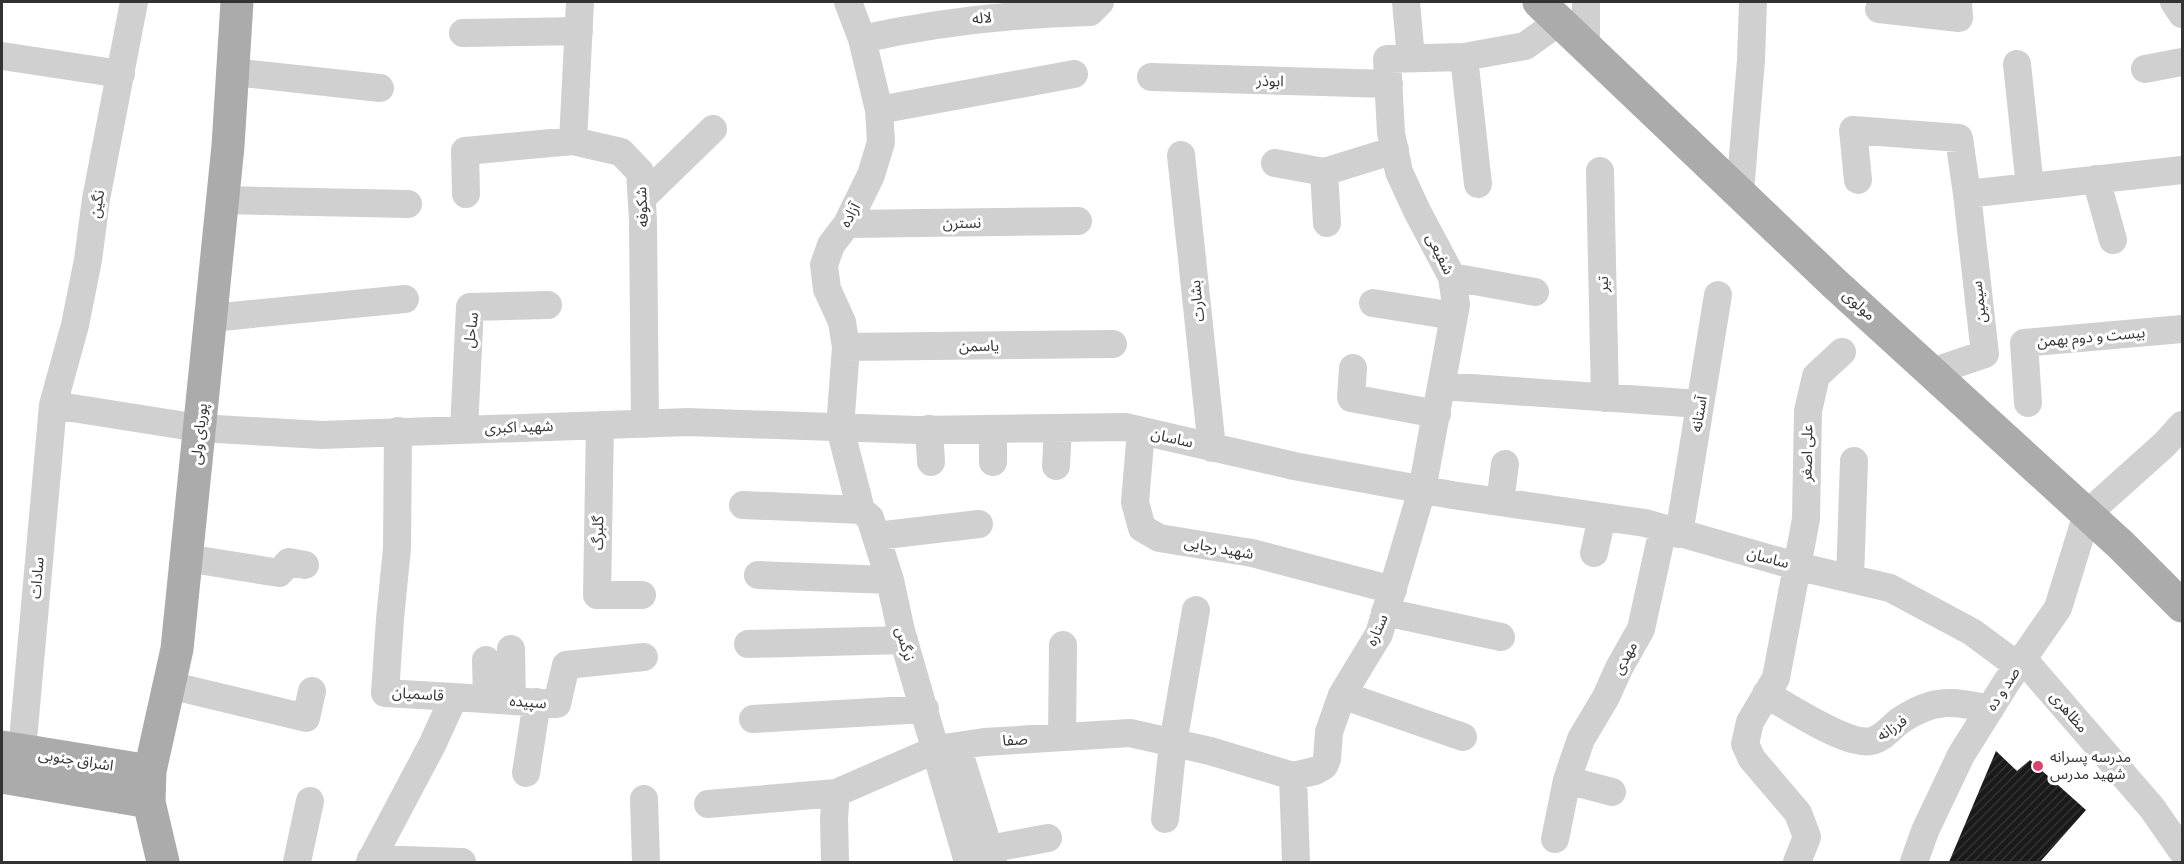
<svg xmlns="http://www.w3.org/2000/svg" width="2184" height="864" font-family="Overpass,'Noto Sans Arabic',sans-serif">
<defs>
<pattern id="building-hatch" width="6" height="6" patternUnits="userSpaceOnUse" patternTransform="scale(1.5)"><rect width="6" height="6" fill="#1a1a1a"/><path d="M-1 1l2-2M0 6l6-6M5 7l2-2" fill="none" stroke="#333"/></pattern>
</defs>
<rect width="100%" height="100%" fill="#fff"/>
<path fill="url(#building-hatch)" d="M 1996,751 L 2017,771 L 2030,760 L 2086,810 L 2040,862 L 1949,862 Z"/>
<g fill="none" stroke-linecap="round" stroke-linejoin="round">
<path stroke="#d0d0d0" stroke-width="28" d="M 580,2 L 573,141 L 621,152 L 640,172 L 643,221 L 645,424
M 848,2 L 862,39 L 879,110 L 881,142 L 871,175 L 847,224 L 831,245 L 824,265 L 827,289 L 842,322 L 846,347 L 840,428 L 861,510 L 870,518 L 890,580 L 901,631 L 968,862
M 1406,2 L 1411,58
M 1586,2 L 1586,46
M 2174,2 L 2182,14
M 1879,9 L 1959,18 L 1958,2
M 463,33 L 579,31
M 862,39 C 938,22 1013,14 1090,12 L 1100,2
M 2,56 L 121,74
M 1464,57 L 1478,184
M 2017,64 L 2030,187
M 2145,69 L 2182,62
M 233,72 L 380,88
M 1151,77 L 1389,84
M 879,110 L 1074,74
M 1181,155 L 1212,448
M 1275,163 L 1324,172 L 1395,150
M 1600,171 L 1605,398
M 1324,172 L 1327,223
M 2096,179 L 2113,240
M 1858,180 L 1853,130 L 1959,138 L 1967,194 L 2182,170
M 1740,192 L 1751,60 L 1753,2
M 466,194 L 465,151 L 573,141
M 642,198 L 713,129
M 223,200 L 408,204
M 847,224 L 1078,221
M 1452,277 L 1535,292
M 1373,303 L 1454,316
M 211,318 L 405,299
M 846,347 L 1113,344
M 1353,368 L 1351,398 L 1437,414
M 1932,372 L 1985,354 L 1967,194
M 1442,386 L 1700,404
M 2028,403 L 2024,343 L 2182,329
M 53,405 L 199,428 L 322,435 L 688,422 L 918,430 L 1125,427 L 1294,466 L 1452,495 L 1645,523 L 1796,566 L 1890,588 L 1972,632 L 2018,666
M 600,425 L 597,595 L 642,595
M 464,429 L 470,307 L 548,305
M 929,429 L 931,462
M 993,429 L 993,462
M 1141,431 L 1135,502 L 1142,528 L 1159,538 L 1252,553 L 1393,590
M 1056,466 L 1058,428
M 1500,502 L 1505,464
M 743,505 L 861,510
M 1679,534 L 1718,295
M 876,536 L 979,524
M 1594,553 L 1602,517
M 186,558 L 279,573 L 289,562 L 305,565
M 758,575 L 890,580
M 1850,579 L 1854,461
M 1385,612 L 1501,637
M 748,644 L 904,640
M 511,649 L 512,700
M 2023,659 L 2152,808 L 2182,851
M 486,660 L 487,699
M 169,685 L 306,718 L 312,691
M 1766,694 C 1789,707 1847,746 1871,741 C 1883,739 1892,726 1901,720 C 1934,698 1953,701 1990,709
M 1342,695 L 1463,737
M 454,697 L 557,704 L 566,665 L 644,657
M 753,719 L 925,709
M 1062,737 L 1063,645
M 957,746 L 993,862
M 22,751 L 53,405 L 75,325 L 88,260 L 96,199 L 134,2
M 526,773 L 537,702
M 1293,776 L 1296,862
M 1567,780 L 1612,792
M 644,799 L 646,862
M 708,804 L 836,793 L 937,749 L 984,742 L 1130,733 L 1210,751 L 1293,776 L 1315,771 L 1324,766 L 1327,759 L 1329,732 L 1342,695 L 1379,634 L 1398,571 L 1422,490 L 1456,305 L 1452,277 L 1417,211 L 1399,172 L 1391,133 L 1387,59 L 1464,57 L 1525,46 L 1560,21
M 1165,819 L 1173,743 L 1196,610
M 1555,839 L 1567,780 L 1581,739 L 1606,697 L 1619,668 L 1641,629 L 1663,529
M 989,849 L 1048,838
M 371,859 L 462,862
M 297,862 L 310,801
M 370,862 L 432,745 L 454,697 L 385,693 L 390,619 L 397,548 L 398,431
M 835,862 L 834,818 L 836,793
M 1797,862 L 1807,837 L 1798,813 L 1752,759 L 1745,744 L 1750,722 L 1776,678 L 1806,519 L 1808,411 L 1816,376 L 1842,352
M 1914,862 L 1925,831 L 1961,755 L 2006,683 L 2058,608 L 2087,514 L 2165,444 L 2182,425"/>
<path stroke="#ababab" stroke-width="33" d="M 1539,2 L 1835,284 L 2121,545 L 2182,606
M 2,747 L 150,771
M 2,777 L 149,802
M 163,862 L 149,802 L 150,771 L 177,649 L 228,146 L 237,2"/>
</g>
<circle fill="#db436d" stroke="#fff" stroke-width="2" cx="2038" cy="766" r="6"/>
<g text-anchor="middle" stroke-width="6" stroke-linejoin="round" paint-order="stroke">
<g font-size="15" fill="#333" stroke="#fff">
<text transform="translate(982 18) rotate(-5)" y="5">لاله</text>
<text transform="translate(1270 81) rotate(2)" y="5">ابوذر</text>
<text transform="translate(97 204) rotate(-80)" y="5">نگین</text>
<text transform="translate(642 207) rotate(-93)" y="5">شکوفه</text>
<text transform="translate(850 215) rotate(-61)" y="5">آزاده</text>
<text transform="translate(962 223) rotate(-1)" y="5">نسترن</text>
<text transform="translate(1440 254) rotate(63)" y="5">شفیعی</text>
<text transform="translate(1603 284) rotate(-91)" y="5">تیر</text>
<text transform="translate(1197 301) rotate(-96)" y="5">بشارت</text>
<text transform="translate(1979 302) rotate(-97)" y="5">سیمین</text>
<text transform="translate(1859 305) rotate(42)" y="5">مولوی</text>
<text transform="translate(471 330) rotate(-83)" y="5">ساحل</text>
<text transform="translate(2091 337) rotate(-5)" y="5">بیست و دوم بهمن</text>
<text transform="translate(979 346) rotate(-1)" y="5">یاسمن</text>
<text transform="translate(1699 414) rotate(-81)" y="5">آستانه</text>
<text transform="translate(519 427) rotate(-2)" y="5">شهید اکبری</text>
<text transform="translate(199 434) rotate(-84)" y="5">پوریای ولی</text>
<text transform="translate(1172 438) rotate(13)" y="5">ساسان</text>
<text transform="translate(1807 453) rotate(-89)" y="5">علی اصغر</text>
<text transform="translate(598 533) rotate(-89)" y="5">گلبرگ</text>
<text transform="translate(1219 548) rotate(10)" y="5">شهید رجایی</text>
<text transform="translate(1768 558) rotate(15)" y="5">ساسان</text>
<text transform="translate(37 578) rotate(-85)" y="5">سادات</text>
<text transform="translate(1377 630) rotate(-67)" y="5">ستاره</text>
<text transform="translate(905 644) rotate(74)" y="5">نرگس</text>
<text transform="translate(1625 658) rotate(-62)" y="5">مهدی</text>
<text transform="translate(2003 689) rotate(-57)" y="5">صد و ده</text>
<text transform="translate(418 694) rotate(4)" y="5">قاسمیان</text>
<text transform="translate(528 702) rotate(4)" y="5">سپیده</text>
<text transform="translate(2069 712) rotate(49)" y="5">مظاهری</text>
<text transform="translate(1892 728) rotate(-34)" y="5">فرزانه</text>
<text transform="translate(1015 740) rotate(-4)" y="5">صفا</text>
<text transform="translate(76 760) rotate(9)" y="5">اشراق جنوبی</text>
</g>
<g font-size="15" fill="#333" stroke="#fff" text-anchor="start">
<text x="2050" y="762">مدرسه پسرانه<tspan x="2050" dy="17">شهید مدرس</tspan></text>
</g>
</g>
<rect width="2184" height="864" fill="none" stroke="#333333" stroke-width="6"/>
</svg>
